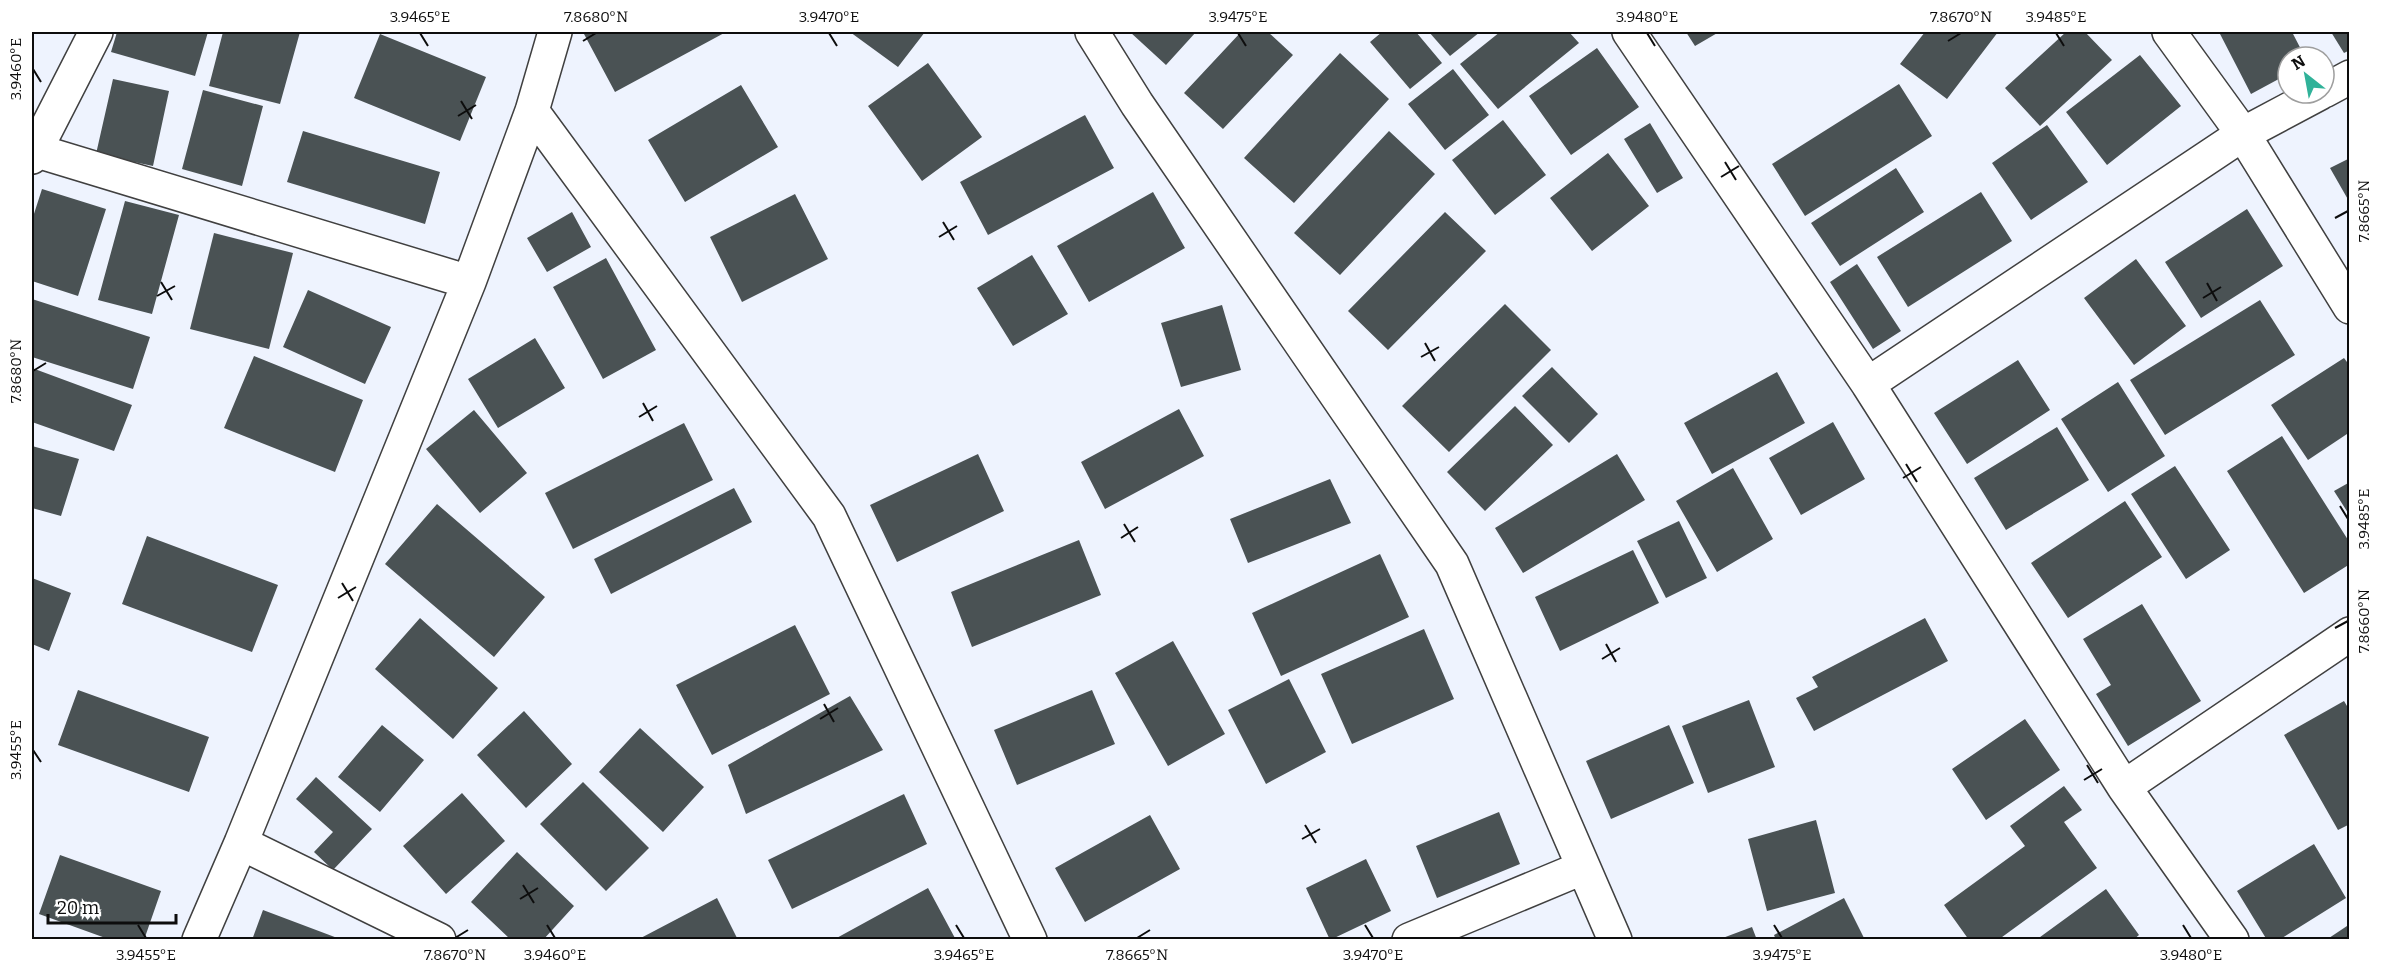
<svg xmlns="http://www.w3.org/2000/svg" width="2381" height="971" font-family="Bitter,serif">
<rect width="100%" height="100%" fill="#eef3fe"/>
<path fill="#4a5254" d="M 117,32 L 208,32 L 195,76 L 111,52 Z
M 223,32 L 300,32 L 280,104 L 209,86 Z
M 588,32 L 726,32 L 615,92 L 584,34 Z
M 850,32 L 925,32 L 898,67 Z
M 1130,32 L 1196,32 L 1166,65 Z
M 1241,32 L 1268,32 L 1293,55 L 1223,129 L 1184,93 Z
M 1382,32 L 1416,32 L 1442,63 L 1410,89 L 1370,42 Z
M 1429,32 L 1480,32 L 1450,56 Z
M 1500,32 L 1569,32 L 1579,43 L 1498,109 L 1460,64 Z
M 1686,32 L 1719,32 L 1695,46 Z
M 1925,32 L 1998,32 L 1947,99 L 1900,64 Z
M 2066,32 L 2085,32 L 2112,60 L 2040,126 L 2005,88 Z
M 2219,32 L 2292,32 L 2305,57 L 2288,57 L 2288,74 L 2251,94 Z
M 2331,32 L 2350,32 L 2350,50 L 2344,53 Z
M 380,34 L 486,77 L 460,141 L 354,98 Z
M 1597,48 L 1639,107 L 1571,155 L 1529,96 Z
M 1340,53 L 1389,99 L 1294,203 L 1244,158 Z
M 2140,55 L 2181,106 L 2107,165 L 2066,112 Z
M 928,63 L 982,137 L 922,181 L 868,106 Z
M 1453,69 L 1489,115 L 1445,150 L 1408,104 Z
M 113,79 L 169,91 L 153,166 L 96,154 Z
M 1899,84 L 1932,136 L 1805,216 L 1772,164 Z
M 741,85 L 778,147 L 685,202 L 648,140 Z
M 203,90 L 263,106 L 242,186 L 182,169 Z
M 1085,115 L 1114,168 L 988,235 L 960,182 Z
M 1503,120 L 1546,175 L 1495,215 L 1452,160 Z
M 1650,123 L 1683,178 L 1657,193 L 1624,139 Z
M 2047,125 L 2088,182 L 2031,220 L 1992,163 Z
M 303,131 L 440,172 L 425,224 L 287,182 Z
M 1389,131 L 1435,174 L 1340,275 L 1294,233 Z
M 1608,153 L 1649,206 L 1592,251 L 1550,198 Z
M 2350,158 L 2350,203 L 2330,168 Z
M 1896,168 L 1924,212 L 1840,266 L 1811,223 Z
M 42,189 L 106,209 L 78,296 L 32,281 L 32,220 Z
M 1153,192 L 1185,248 L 1089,302 L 1057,246 Z
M 1981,192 L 2012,241 L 1908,307 L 1877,257 Z
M 795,194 L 828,259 L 742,302 L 710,237 Z
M 125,201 L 179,215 L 152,314 L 98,300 Z
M 2247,209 L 2283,266 L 2201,318 L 2165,262 Z
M 572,212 L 591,247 L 547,272 L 527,238 Z
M 1445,212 L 1486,251 L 1388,350 L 1348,311 Z
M 214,233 L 293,253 L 269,349 L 190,329 Z
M 1032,255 L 1068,314 L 1013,346 L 977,288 Z
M 606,258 L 656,350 L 603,379 L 553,287 Z
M 2136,259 L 2186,326 L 2134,365 L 2084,298 Z
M 1857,264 L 1901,331 L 1873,349 L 1830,282 Z
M 308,290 L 391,327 L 365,384 L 283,347 Z
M 32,299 L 150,337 L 133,389 L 32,357 Z
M 2260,300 L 2295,355 L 2165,435 L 2130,380 Z
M 1505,304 L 1551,350 L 1449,452 L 1402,406 Z
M 1222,305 L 1241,370 L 1181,387 L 1161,323 Z
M 535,338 L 565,388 L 498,428 L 468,379 Z
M 254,356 L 363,400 L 335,472 L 224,428 Z
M 2344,358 L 2350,366 L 2350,432 L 2308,460 L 2271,405 Z
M 2018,360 L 2050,410 L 1967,464 L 1934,413 Z
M 1552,367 L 1598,414 L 1569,443 L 1522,396 Z
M 32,368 L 132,405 L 114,451 L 32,422 Z
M 1777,372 L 1805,423 L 1712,474 L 1684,423 Z
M 2118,382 L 2165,456 L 2108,492 L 2061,419 Z
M 1515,406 L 1553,445 L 1485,511 L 1447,472 Z
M 1179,409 L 1204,456 L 1105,509 L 1081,462 Z
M 474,410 L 527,473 L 480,513 L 426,449 Z
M 1833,422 L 1865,479 L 1801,515 L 1769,458 Z
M 684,423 L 713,480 L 573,549 L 545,493 Z
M 2057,427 L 2089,480 L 2006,530 L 1974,478 Z
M 2282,436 L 2350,543 L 2350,564 L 2304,593 L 2227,471 Z
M 32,446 L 79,459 L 61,516 L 32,508 Z
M 978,454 L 1004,511 L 897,562 L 870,505 Z
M 1617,454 L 1645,500 L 1523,573 L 1495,528 Z
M 2175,466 L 2230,550 L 2186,579 L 2131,494 Z
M 1733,468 L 1773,539 L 1717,572 L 1676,501 Z
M 1330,479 L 1351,523 L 1248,563 L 1230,519 Z
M 2350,482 L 2350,516 L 2334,491 Z
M 734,488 L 752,522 L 611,594 L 594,559 Z
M 2125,501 L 2162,557 L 2068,618 L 2031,563 Z
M 437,504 L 545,597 L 494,657 L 385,564 Z
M 1679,521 L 1707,578 L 1666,598 L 1637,541 Z
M 147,536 L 278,585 L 252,652 L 122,604 Z
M 1079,540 L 1101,595 L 972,647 L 951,592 Z
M 1633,550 L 1659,603 L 1560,651 L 1535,597 Z
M 1380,554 L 1409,617 L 1281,676 L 1252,613 Z
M 32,578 L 71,593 L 49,651 L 32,644 Z
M 2142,604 L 2201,701 L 2128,746 L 2096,694 L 2111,685 L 2083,639 Z
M 420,618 L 498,688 L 453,739 L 375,669 Z
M 1925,618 L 1948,661 L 1814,731 L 1796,698 L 1818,687 L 1812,677 Z
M 795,625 L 830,694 L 712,755 L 676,685 Z
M 1424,629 L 1454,699 L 1352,744 L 1321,674 Z
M 1173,641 L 1225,734 L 1168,766 L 1115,673 Z
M 1289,679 L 1326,752 L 1266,784 L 1228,710 Z
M 78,690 L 209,737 L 189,792 L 58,745 Z
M 1092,690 L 1115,744 L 1017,785 L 994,730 Z
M 850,696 L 883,750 L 746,814 L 728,765 Z
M 1749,700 L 1775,767 L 1708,793 L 1682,726 Z
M 2344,701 L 2350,711 L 2350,824 L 2338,830 L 2284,735 Z
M 524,711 L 572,764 L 526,808 L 477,755 Z
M 2025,719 L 2060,770 L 1986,820 L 1952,769 Z
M 382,725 L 424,760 L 380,812 L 338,777 Z
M 1669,725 L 1694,783 L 1611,819 L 1586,761 Z
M 640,728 L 704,787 L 663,832 L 599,772 Z
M 316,777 L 372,829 L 333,870 L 314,852 L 333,832 L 296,799 Z
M 583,782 L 649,848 L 606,891 L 540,824 Z
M 2064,786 L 2082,810 L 2064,822 L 2097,868 L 1998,940 L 1969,940 L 1944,905 L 2025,846 L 2010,826 Z
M 462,793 L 505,841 L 446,894 L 403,846 Z
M 904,794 L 927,844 L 792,909 L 768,860 Z
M 1499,812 L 1520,864 L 1437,898 L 1416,846 Z
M 1150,815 L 1180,869 L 1085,922 L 1055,868 Z
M 1816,820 L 1835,893 L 1767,911 L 1748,839 Z
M 2314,844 L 2346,898 L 2279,940 L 2267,940 L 2237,891 Z
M 517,852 L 574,906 L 543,940 L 511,940 L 471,902 Z
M 60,855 L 161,891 L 144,940 L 111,940 L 39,914 Z
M 1366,859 L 1391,911 L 1330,940 L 1306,888 Z
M 928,888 L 956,940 L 833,940 Z
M 2106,889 L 2139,935 L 2133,940 L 2036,940 Z
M 717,898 L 738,940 L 637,940 Z
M 1844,898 L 1865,940 L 1776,940 L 1774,935 Z
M 263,910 L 340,939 L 340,940 L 252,940 Z
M 2350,924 L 2350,940 L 2326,940 Z
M 1752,927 L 1757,940 L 1720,940 L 1720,939 Z"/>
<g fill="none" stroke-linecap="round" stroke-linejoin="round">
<defs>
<path id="street" d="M 1092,32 L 1137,104 L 1452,564 L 1615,940
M 1629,32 L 1868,384 L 2124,787 L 2232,940
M 2169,32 L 2243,134 L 2350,307
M 2324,91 L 2350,77
M 532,111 L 829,516 L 1030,940
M 34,150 L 469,282
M 32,157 L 96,32
M 1868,384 L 2243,134 L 2320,93
M 2124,787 L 2350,634
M 241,843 L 439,940
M 199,940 L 241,843 L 469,282 L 532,111 L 555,32
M 1409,940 L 1582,868"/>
</defs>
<use href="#street" stroke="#404040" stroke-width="36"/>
<use href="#street" stroke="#fff" stroke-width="33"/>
</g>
<path fill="none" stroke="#0d0d0d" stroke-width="2" d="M 420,33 L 428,46M 829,33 L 837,46M 1238,33 L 1246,46M 1647,33 L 1655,46M 2056,33 L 2064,46M 583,41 L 596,33M 1948,41 L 1961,33M 33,69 L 41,82M 461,101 L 472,119M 458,116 L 476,105M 1725,162 L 1736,180M 1721,177 L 1739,166M 2335,218 L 2348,211M 943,222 L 954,240M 939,237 L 957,226M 161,282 L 172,300M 2207,283 L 2217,301M 157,296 L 175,286M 2203,298 L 2221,287M 1425,343 L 1435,361M 1421,357 L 1439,347M 33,371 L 46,363M 643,403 L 653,421M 639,417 L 657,406M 1906,464 L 1917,482M 1903,478 L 1921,467M 2340,506 L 2348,519M 1124,524 L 1135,542M 1121,538 L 1138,527M 342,583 L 353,601M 338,598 L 356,587M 2335,628 L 2348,621M 1606,644 L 1616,662M 1602,659 L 1620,648M 824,704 L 834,722M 820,719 L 838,708M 33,750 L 41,762M 2087,765 L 2098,783M 2084,780 L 2102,769M 1305,825 L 1316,843M 1302,839 L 1320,829M 523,885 L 534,903M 520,899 L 538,888M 138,925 L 146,938M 547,925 L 555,938M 956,925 L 964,938M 1365,925 L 1373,938M 1774,925 L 1782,938M 2183,925 L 2191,938M 455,938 L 468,930M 1137,938 L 1150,930"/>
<rect width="2381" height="971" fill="none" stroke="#ffffff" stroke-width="66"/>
<g transform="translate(2306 75) rotate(329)"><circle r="28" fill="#ffffff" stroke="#9e9e9e" stroke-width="1.5"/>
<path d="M0-4.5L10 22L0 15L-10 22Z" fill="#30b299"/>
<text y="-9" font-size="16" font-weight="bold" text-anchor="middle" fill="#0d0d0d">N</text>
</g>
<path d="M48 914v9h128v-9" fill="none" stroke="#0d0d0d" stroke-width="3"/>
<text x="57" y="914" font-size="18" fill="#0d0d0d" stroke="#ffffff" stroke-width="4.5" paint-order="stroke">20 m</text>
<rect x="33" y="33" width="2315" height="905" fill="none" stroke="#0d0d0d" stroke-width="2"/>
<g font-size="15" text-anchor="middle" fill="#0d0d0d">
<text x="420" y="22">3.9465°E</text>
<text x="596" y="22">7.8680°N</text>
<text x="829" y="22">3.9470°E</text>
<text x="1238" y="22">3.9475°E</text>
<text x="1647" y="22">3.9480°E</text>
<text x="1961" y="22">7.8670°N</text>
<text x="2056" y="22">3.9485°E</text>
<text transform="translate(16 69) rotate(-90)" y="5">3.9460°E</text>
<text transform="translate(2364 211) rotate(-90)" y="5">7.8665°N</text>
<text transform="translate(16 371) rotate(-90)" y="5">7.8680°N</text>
<text transform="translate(2364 519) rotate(-90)" y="5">3.9485°E</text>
<text transform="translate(2364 621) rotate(-90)" y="5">7.8660°N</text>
<text transform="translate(16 750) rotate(-90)" y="5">3.9455°E</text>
<text x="146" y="960">3.9455°E</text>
<text x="455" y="960">7.8670°N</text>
<text x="555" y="960">3.9460°E</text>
<text x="964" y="960">3.9465°E</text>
<text x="1137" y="960">7.8665°N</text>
<text x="1373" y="960">3.9470°E</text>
<text x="1782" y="960">3.9475°E</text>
<text x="2191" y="960">3.9480°E</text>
</g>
</svg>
